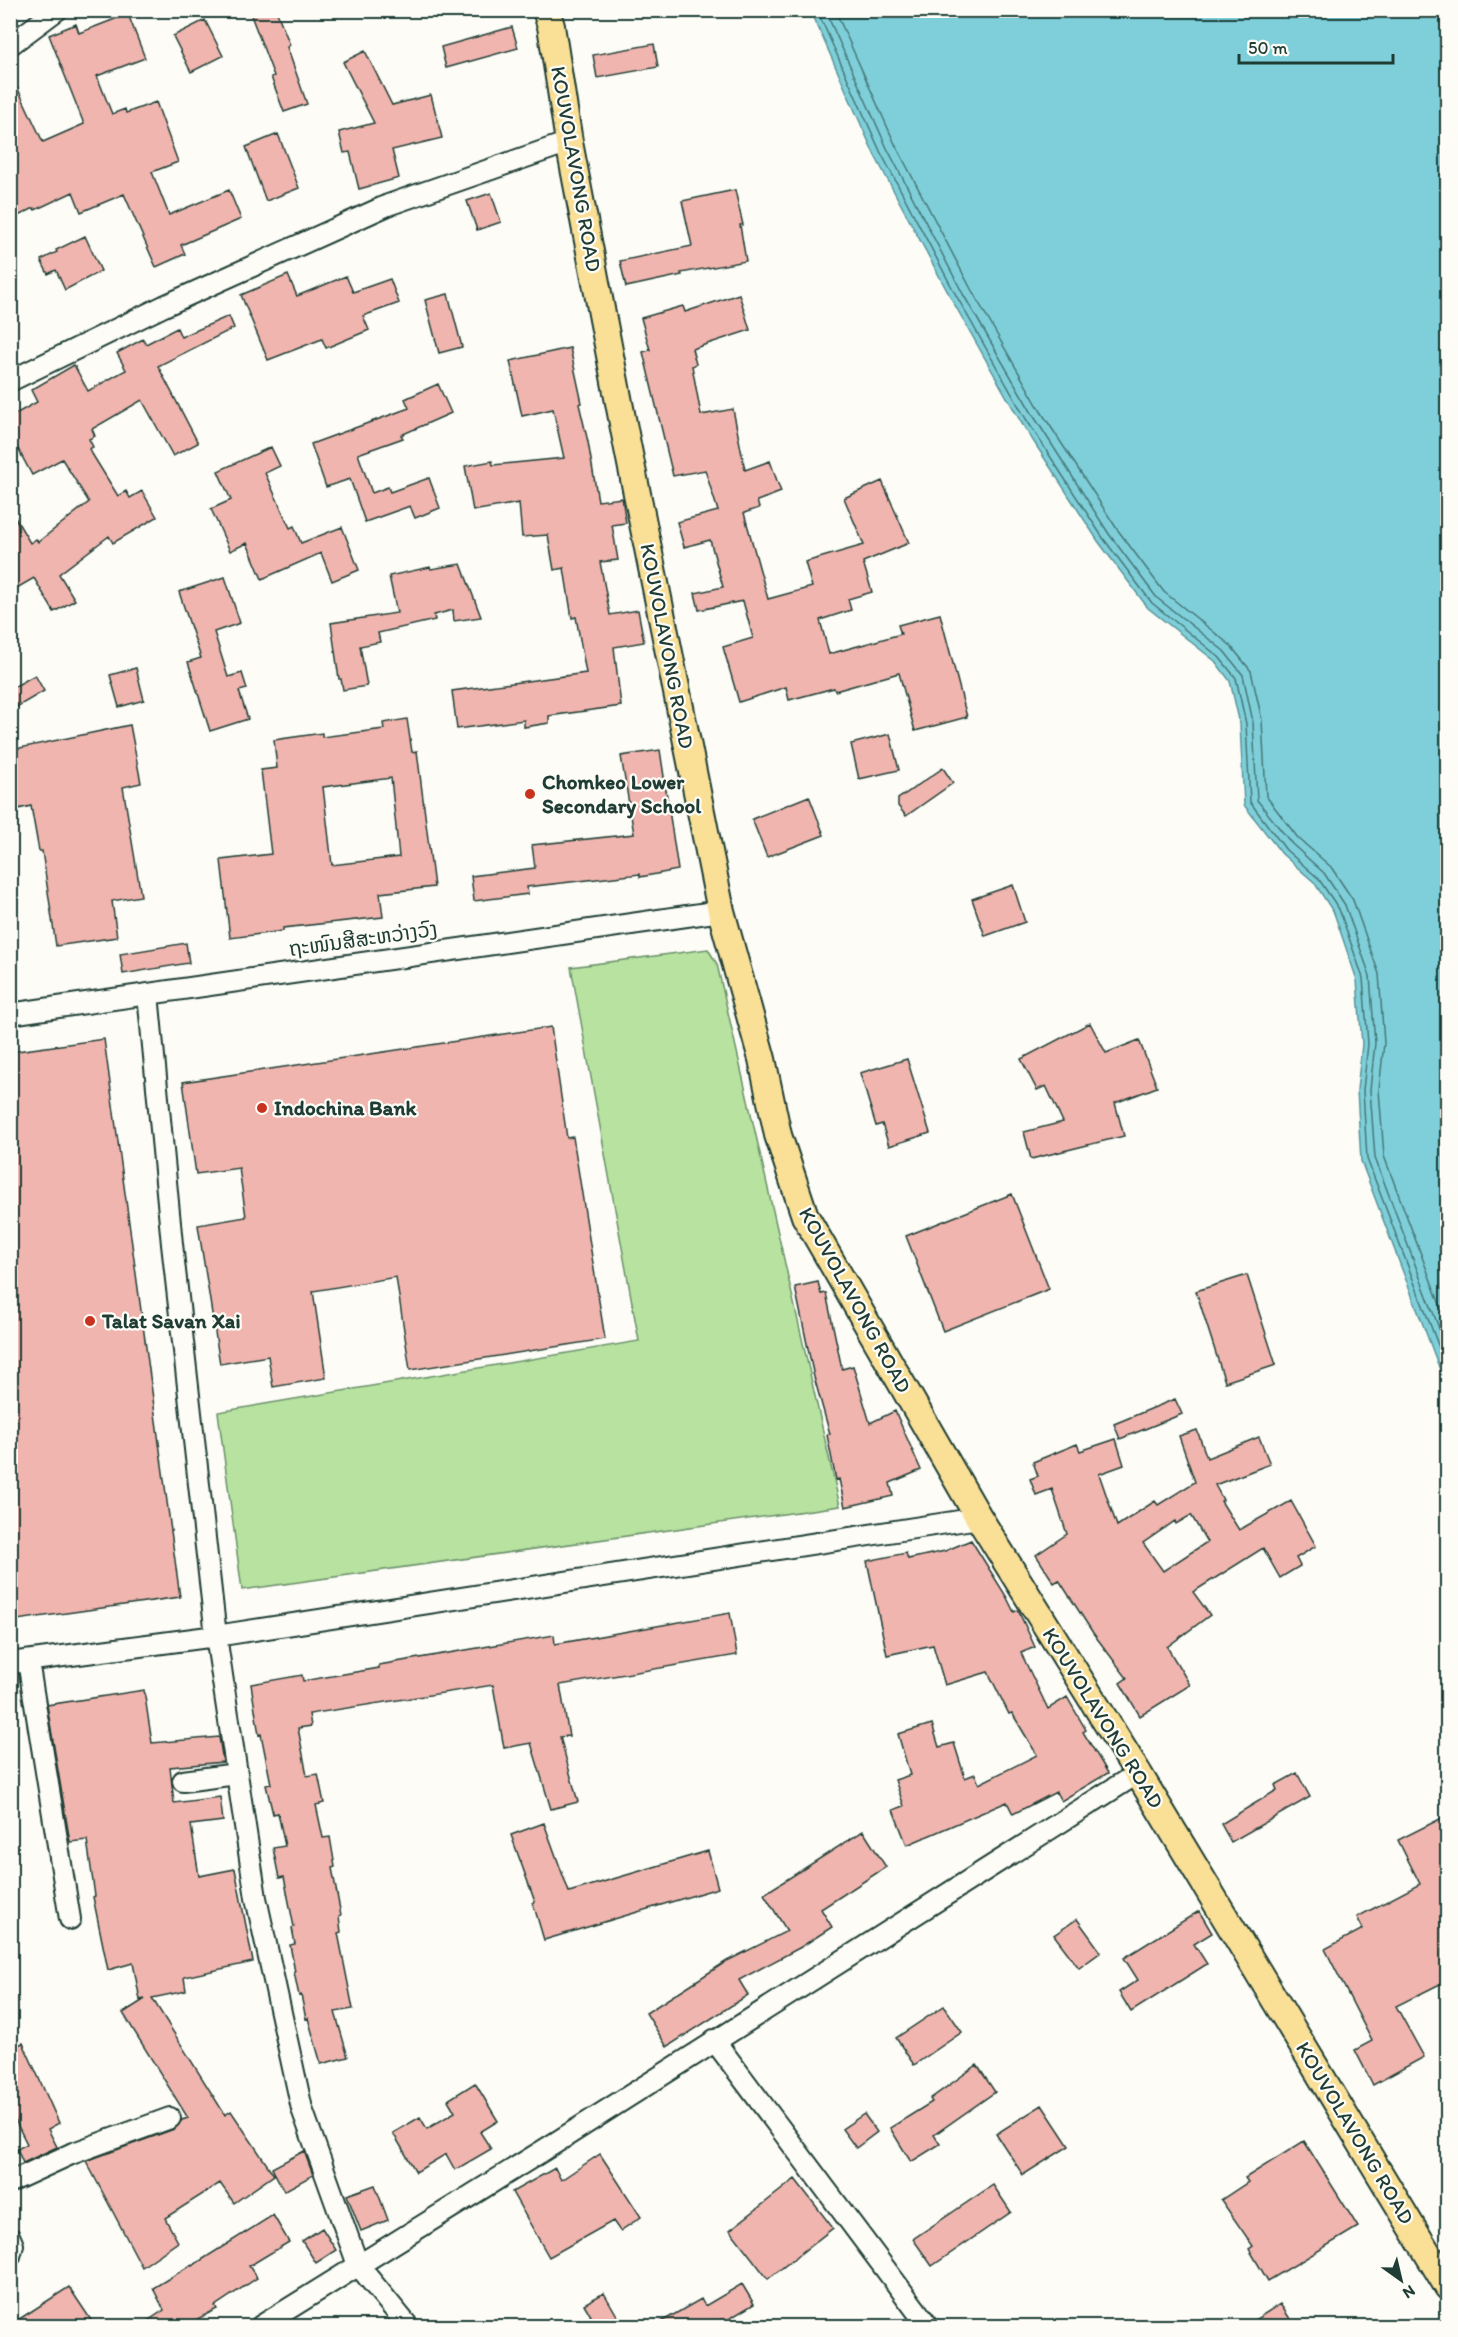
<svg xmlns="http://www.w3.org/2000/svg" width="1458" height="2337" font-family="Itim,'Noto Sans Lao',sans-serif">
<rect width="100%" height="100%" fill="#fdfcf7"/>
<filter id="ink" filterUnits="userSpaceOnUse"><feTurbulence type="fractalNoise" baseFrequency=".0167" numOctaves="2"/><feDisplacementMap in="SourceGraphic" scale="12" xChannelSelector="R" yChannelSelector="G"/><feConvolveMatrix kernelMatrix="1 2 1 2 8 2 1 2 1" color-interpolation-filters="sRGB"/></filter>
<g filter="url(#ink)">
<path fill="#b7e2a0" stroke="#6b906a" stroke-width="1.5" d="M 708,949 L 717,964 L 840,1506 L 242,1590 L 218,1412 L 639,1341 L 571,967 Z"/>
<path fill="#7fcfda" stroke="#599598" stroke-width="1.5" d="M 811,11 L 1447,11 L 1447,1384 L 1439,1367 L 1361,1161 L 1357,1090 L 1362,1044 L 1357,980 L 1334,913 L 1314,882 L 1282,854 L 1244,805 L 1240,724 L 1230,681 L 1215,661 L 1148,608 L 1098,541 L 1021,422 L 952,300 L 874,154 Z"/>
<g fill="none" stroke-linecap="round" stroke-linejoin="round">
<path stroke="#457776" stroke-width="1.5" d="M 817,10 L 880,151 L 957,297 L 1026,419 L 1103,538 L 1152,603 L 1219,657 L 1236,678 L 1246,724 L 1250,802 L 1286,850 L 1318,878 L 1339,909 L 1363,978 L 1368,1044 L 1363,1090 L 1367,1159 L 1448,1371
M 825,10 L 887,148 L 963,294 L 1033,415 L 1109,534 L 1157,598 L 1224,651 L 1243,675 L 1253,722 L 1257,800 L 1292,844 L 1324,873 L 1345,905 L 1370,976 L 1375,1043 L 1370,1090 L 1375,1158 L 1448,1352
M 835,10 L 895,144 L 971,289 L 1040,410 L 1117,529 L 1164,592 L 1230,645 L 1251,671 L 1262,720 L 1266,796 L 1298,838 L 1331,867 L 1353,900 L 1379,974 L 1384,1043 L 1379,1090 L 1384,1156 L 1448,1326"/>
</g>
<path fill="#f0b5ae" stroke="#1f3d34" stroke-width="1.5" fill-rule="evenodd" d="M 249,10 L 276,10 L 290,45 L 287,47 L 307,104 L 284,112 L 271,77 L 274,76 Z
M 128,14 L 145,58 L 97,76 L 112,114 L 125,109 L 126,113 L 156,102 L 178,162 L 152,172 L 169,215 L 229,190 L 241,219 L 181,245 L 185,254 L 156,267 L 124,194 L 81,212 L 73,192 L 35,210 L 34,208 L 10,220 L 10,72 L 43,142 L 84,124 L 49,35 L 76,24 L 79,33 Z
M 205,20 L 223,56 L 191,72 L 173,36 Z
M 512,27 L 518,48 L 446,68 L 441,47 Z
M 654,44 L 658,67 L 597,78 L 593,55 Z
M 365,51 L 392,105 L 431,95 L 442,138 L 392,150 L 399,178 L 359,189 L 350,152 L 344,153 L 339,132 L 374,123 L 343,62 Z
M 278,134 L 299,188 L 266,201 L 246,147 Z
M 735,190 L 743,225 L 740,225 L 746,261 L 681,273 L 682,275 L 626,287 L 620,261 L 692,246 L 682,201 Z
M 491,193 L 501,222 L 477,230 L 467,201 Z
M 85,236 L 101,271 L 65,290 L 56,270 L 48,274 L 41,260 L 57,252 L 56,250 Z
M 288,275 L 297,296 L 346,276 L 353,292 L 390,279 L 399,303 L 363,316 L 369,330 L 326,348 L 322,339 L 268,360 L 241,295 Z
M 448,294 L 462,347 L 439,353 L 425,300 Z
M 739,294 L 750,330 L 692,349 L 696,364 L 692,366 L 701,415 L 733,409 L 745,470 L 770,461 L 781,492 L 757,501 L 759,508 L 744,513 L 768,599 L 812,587 L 805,562 L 864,545 L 844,498 L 882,481 L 909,543 L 863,562 L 872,592 L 848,599 L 851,610 L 820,620 L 829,654 L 901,634 L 898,625 L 940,614 L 967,717 L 915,731 L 899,673 L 835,691 L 834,688 L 789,700 L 786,687 L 739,702 L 723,647 L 753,638 L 743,601 L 699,610 L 695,593 L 723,587 L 710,540 L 684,547 L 677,522 L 718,511 L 705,470 L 673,476 L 643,352 L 650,350 L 641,318 L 683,306 L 685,312 Z
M 229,316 L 234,328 L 158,366 L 198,443 L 173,456 L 142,400 L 92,429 L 95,436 L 89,439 L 93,447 L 89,449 L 118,496 L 126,491 L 130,498 L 142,491 L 157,517 L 113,543 L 109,536 L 59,574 L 75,600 L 54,612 L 34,578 L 10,592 L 10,509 L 30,543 L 36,539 L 38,542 L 89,502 L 62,459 L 32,475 L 10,434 L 10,417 L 37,402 L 31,390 L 74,365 L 88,391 L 126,370 L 117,353 L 143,339 L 146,344 L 177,328 L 181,337 Z
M 570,348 L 582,403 L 579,404 L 588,442 L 598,501 L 622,498 L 626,523 L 612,525 L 618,560 L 600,562 L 610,615 L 638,610 L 644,642 L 614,647 L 621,706 L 549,716 L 549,723 L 524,727 L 524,720 L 457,729 L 452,691 L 586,673 L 576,617 L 572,618 L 564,568 L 554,570 L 548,535 L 522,537 L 519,503 L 473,511 L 465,466 L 492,461 L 493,465 L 564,458 L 553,409 L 522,416 L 510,361 Z
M 438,384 L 451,413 L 401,435 L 403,438 L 358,454 L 372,493 L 388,487 L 390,492 L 429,478 L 440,508 L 415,518 L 410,506 L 365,522 L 350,479 L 326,487 L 311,444 L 409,408 L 405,399 Z
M 271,447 L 280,466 L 265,473 L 290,528 L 294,526 L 301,543 L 342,527 L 359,570 L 332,581 L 321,553 L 262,579 L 247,543 L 230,551 L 211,509 L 231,500 L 218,471 Z
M 461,564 L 481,617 L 454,621 L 453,610 L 434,615 L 435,620 L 378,633 L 380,642 L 360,646 L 367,686 L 343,690 L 341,679 L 339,679 L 331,623 L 397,613 L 389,576 L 430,567 L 431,569 Z
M 225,577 L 240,623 L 214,632 L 228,677 L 242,673 L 247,689 L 239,691 L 248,719 L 210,731 L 188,662 L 201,658 L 179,592 Z
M 136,668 L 144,700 L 119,707 L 110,675 Z
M 35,675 L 44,691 L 10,711 L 10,689 Z
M 407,719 L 412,752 L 417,751 L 434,887 L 380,893 L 383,917 L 283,928 L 283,931 L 230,938 L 221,860 L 271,854 L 261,770 L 277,768 L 274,740 L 322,733 L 322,737 L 384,729 L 383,723 ZM 391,778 L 399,857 L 332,865 L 323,787 Z
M 130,725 L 141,783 L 123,787 L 141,896 L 112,901 L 117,937 L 56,946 L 42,851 L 39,851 L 31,806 L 10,811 L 10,750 Z
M 890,734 L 899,770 L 859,779 L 851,744 Z
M 660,750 L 678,870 L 640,877 L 640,874 L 527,887 L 528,894 L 474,901 L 471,876 L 535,868 L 532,845 L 634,834 L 621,756 Z
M 943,768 L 953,783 L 906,816 L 898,806 L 898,799 Z
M 809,796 L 824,835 L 767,857 L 752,819 Z
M 1013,885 L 1025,922 L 985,936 L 972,899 Z
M 186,943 L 189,963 L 123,974 L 120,954 Z
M 1090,1023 L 1106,1053 L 1139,1040 L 1157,1087 L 1115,1103 L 1124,1136 L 1031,1159 L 1024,1132 L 1063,1122 L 1046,1086 L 1037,1090 L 1021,1059 Z
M 551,1027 L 567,1138 L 573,1137 L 605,1339 L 410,1370 L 396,1277 L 313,1291 L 326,1378 L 273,1387 L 268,1356 L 220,1364 L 198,1225 L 246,1217 L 239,1168 L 196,1174 L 183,1082 Z
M 104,1039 L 180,1597 L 10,1621 L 10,1052 Z
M 907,1059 L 930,1133 L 889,1146 L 882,1124 L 876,1126 L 860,1073 Z
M 1012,1194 L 1049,1289 L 943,1331 L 906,1236 Z
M 1247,1275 L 1276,1365 L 1225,1382 L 1196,1291 Z
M 818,1282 L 821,1294 L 826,1293 L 842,1369 L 853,1366 L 870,1423 L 895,1411 L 921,1470 L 890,1483 L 893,1496 L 845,1507 L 839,1479 L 836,1480 L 827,1435 L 830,1434 L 814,1377 L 795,1287 Z
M 1175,1399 L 1182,1414 L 1120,1439 L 1114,1424 Z
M 1197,1430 L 1207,1458 L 1259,1437 L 1270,1464 L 1215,1485 L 1223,1500 L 1221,1501 L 1239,1530 L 1291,1501 L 1316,1546 L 1296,1558 L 1300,1566 L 1280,1578 L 1263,1548 L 1193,1592 L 1210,1615 L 1167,1647 L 1190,1685 L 1140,1716 L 1120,1683 L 1127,1678 L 1093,1633 L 1059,1580 L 1054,1583 L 1036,1555 L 1067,1534 L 1052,1489 L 1036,1495 L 1030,1479 L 1038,1476 L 1033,1462 L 1077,1444 L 1080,1451 L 1116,1439 L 1124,1465 L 1099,1474 L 1117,1526 L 1155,1501 L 1158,1505 L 1195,1482 L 1179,1436 ZM 1191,1515 L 1207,1542 L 1163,1571 L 1143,1543 L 1175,1521 L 1176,1524 Z
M 971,1540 L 1006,1596 L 1014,1612 L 1018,1610 L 1035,1647 L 1021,1653 L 1048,1709 L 1067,1697 L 1086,1730 L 1083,1732 L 1108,1773 L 1061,1801 L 1056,1792 L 1013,1814 L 1007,1802 L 907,1845 L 893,1810 L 904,1806 L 895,1780 L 910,1775 L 898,1734 L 932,1724 L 939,1747 L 954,1743 L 965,1778 L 975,1774 L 979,1784 L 1037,1755 L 1012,1713 L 1009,1714 L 988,1672 L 945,1685 L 933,1645 L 887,1655 L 867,1561 L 906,1553 L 908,1559 L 945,1551 Z
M 730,1613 L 737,1655 L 560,1685 L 569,1736 L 560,1737 L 578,1802 L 551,1809 L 531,1743 L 504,1748 L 493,1685 L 309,1714 L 311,1726 L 298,1728 L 307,1776 L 318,1774 L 324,1803 L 316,1805 L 323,1838 L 330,1837 L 335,1867 L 332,1868 L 341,1915 L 339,1916 L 341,1932 L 338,1933 L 353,2009 L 335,2012 L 348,2057 L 321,2064 L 308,2018 L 306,2019 L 301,1995 L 299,1996 L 294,1972 L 295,1972 L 290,1945 L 295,1944 L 292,1928 L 294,1927 L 284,1877 L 279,1878 L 273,1848 L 285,1846 L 278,1813 L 273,1814 L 266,1785 L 271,1784 L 261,1734 L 259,1735 L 251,1684 L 302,1675 L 303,1681 L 379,1668 L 379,1665 L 554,1635 L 555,1644 Z
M 144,1690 L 152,1743 L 219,1737 L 223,1762 L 170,1767 L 174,1803 L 220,1797 L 223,1821 L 191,1825 L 199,1876 L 235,1869 L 253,1962 L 184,1977 L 186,1991 L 152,1998 L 225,2115 L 231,2111 L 274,2175 L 234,2203 L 220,2183 L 165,2218 L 178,2242 L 142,2267 L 86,2161 L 174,2129 L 182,2120 L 188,2118 L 123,2013 L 145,1999 L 140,2000 L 133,1963 L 108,1970 L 93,1897 L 95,1896 L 87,1840 L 70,1842 L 47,1705 Z
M 1297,1773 L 1310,1797 L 1231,1842 L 1221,1824 L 1277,1790 L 1275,1785 Z
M 1448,1815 L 1448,1980 L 1396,2006 L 1424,2057 L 1373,2085 L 1355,2050 L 1372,2041 L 1325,1949 L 1363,1929 L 1357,1917 L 1420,1884 L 1398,1840 Z
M 544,1823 L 569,1892 L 708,1851 L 718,1888 L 544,1940 L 533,1903 L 535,1902 L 511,1835 Z
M 863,1831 L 886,1867 L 821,1909 L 832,1927 L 801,1947 L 739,1980 L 748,1995 L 667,2047 L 646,2013 L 727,1961 L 787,1931 L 764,1894 Z
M 1199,1911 L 1212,1933 L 1194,1944 L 1207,1964 L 1131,2012 L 1119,1992 L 1138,1980 L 1124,1958 Z
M 1077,1919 L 1101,1952 L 1079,1968 L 1054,1935 Z
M 944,2006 L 962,2032 L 914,2065 L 896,2038 Z
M 23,2043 L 59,2123 L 48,2129 L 57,2147 L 23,2163 L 17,2149 L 27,2144 L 10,2110 L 10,2048 Z
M 977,2065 L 995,2092 L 934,2135 L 940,2144 L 911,2162 L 890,2128 L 932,2102 L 930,2099 Z
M 475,2083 L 498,2121 L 480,2132 L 491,2149 L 455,2170 L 446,2154 L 416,2172 L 393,2133 L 420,2117 L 427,2129 L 455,2112 L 448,2100 Z
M 1042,2105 L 1069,2146 L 1023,2175 L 996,2134 Z
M 864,2114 L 877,2132 L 856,2148 L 842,2129 Z
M 1304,2141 L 1358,2227 L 1268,2281 L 1249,2249 L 1253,2246 L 1221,2200 L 1248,2182 L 1245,2178 Z
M 304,2151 L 313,2175 L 284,2191 L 272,2168 Z
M 600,2154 L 641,2217 L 620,2231 L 613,2221 L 549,2257 L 512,2192 L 555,2168 L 561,2180 Z
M 795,2179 L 833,2228 L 768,2279 L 730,2230 Z
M 375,2185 L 388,2220 L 361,2231 L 347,2195 Z
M 993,2185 L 1011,2212 L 932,2266 L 913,2239 Z
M 273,2215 L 289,2242 L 249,2266 L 257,2278 L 215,2306 L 217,2309 L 184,2326 L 140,2326 L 164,2310 L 153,2288 L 191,2265 L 192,2266 Z
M 322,2228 L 336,2250 L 316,2263 L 302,2241 Z
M 742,2284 L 754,2304 L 724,2322 L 722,2319 L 708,2326 L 654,2326 L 701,2299 L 705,2306 Z
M 69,2287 L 95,2326 L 10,2326 L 10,2325 Z
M 604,2293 L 623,2326 L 575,2326 L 591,2316 L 584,2304 Z
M 1280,2304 L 1295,2326 L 1245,2326 Z"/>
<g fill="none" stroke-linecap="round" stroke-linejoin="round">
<defs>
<path id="minor" d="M 10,45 L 57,10
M 10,381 L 164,306 L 388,205 L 569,142
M 148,994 L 172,1244 L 216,1636 L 256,1898 L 302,2109 L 358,2265 L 408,2326
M 10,1014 L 721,911
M 28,1661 L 70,1919
M 10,1663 L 216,1636 L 979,1518
M 183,1781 L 237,1774
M 714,2040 L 928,2326
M 10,2182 L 71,2154 L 170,2118
M 10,2238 L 13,2245 L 10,2256
M 261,2326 L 552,2145 L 1138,1773"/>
<path id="major" d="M 546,10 L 551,26 L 569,142 L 626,439 L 721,911 L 762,1059 L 778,1135 L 805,1216 L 979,1518 L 1138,1773 L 1448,2287"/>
</defs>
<use href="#minor" stroke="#1f3d34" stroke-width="24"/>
<use href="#major" stroke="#1f3d34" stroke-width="30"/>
<use href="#minor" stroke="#fdfcf7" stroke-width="20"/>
<use href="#major" stroke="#fadf96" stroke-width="26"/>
</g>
</g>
<g fill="#c8321e" stroke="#fdfcf7" stroke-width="2">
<circle cx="530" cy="794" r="6"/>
<circle cx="262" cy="1108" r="6"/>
<circle cx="90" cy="1321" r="6"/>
</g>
<g text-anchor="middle" stroke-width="4.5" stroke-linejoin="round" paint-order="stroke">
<g font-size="21" fill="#1f3d34" stroke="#fdfcf7">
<text transform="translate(576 169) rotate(80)" y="7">KOUVOLAVONG ROAD</text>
<text transform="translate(667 646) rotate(79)" y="7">KOUVOLAVONG ROAD</text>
<text transform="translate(363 939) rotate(-8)" y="7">ຖະໜົນສີສະຫວ່າງວົງ</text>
<text transform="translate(855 1300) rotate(61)" y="7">KOUVOLAVONG ROAD</text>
<text transform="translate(1103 1718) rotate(58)" y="7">KOUVOLAVONG ROAD</text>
<text transform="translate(1355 2133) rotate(59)" y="7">KOUVOLAVONG ROAD</text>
</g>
<g font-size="21" font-weight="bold" fill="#1f3d34" stroke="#fdfcf7" text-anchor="start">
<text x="542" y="789">Chomkeo Lower<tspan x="542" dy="24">Secondary School</tspan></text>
<text x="274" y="1115">Indochina Bank</text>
<text x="102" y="1328">Talat Savan Xai</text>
</g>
</g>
<rect width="1458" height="2337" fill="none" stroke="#fdfcf7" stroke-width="36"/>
<rect x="18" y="18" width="1422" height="2301" fill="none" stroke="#1f3d34" stroke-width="2" filter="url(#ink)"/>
<g transform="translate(1401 2280) rotate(146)" stroke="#fdfcf7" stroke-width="4.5" paint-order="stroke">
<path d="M0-4.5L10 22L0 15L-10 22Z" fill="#1f3d34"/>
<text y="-9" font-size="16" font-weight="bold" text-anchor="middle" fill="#1f3d34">N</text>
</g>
<path d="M1239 54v9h154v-9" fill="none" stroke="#1f3d34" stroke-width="3"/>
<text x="1248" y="54" font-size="18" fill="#1f3d34" stroke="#fdfcf7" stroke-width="4.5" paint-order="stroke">50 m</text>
</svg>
